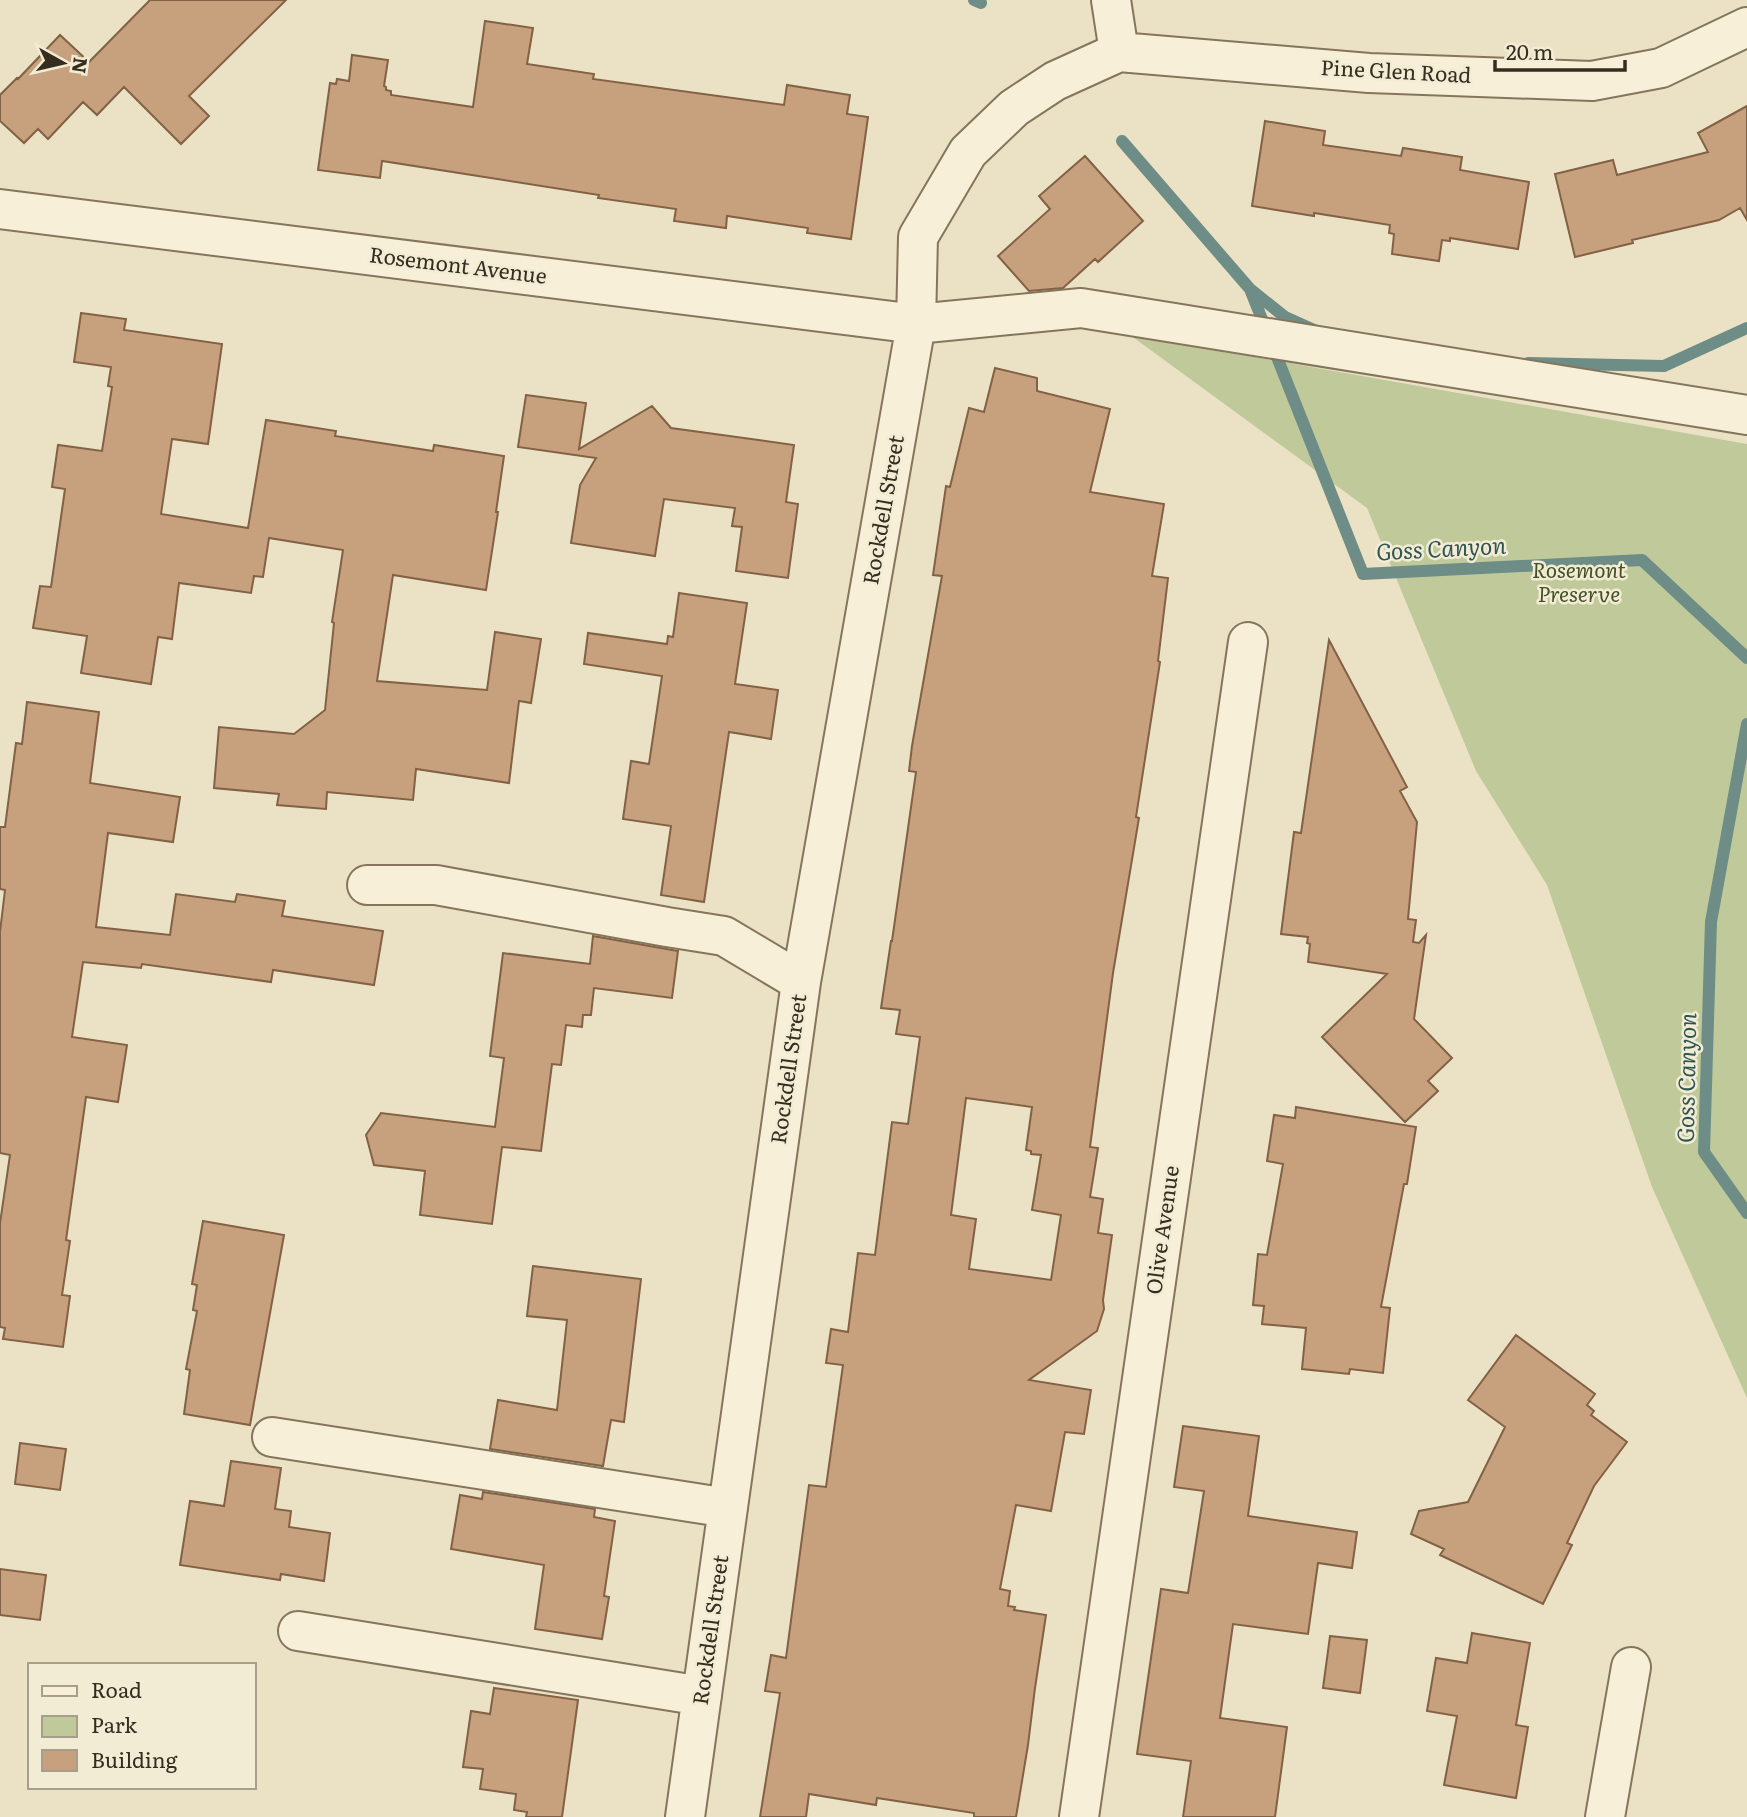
<svg xmlns="http://www.w3.org/2000/svg" width="1747" height="1817" font-family="Literata,serif">
<rect width="100%" height="100%" fill="#ebe2c5"/>
<path fill="#c0c99a" d="M 1130,335 L 1747,444 L 1747,1398 L 1652,1187 L 1547,885 L 1476,771 L 1367,508 Z"/>
<g fill="none" stroke-linecap="round" stroke-linejoin="round">
<path stroke="#6e8d87" stroke-width="12" d="M 974,0 L 981,3
M 1122,141 L 1250,289 L 1285,317 L 1314,330
M 1250,289 L 1363,574 L 1642,560 L 1747,658
M 1528,363 L 1664,366 L 1747,328
M 1747,724 L 1711,922 L 1704,1152 L 1747,1213"/>
</g>
<path fill="#c7a17d" stroke="#836144" stroke-width="2" fill-rule="evenodd" d="M 150,0 L 286,0 L 189,96 L 209,116 L 181,144 L 124,87 L 97,115 L 83,102 L 48,139 L 38,129 L 24,143 L 0,121 L 0,95 L 17,78 L 18,79 L 60,35 L 89,62 Z
M 485,21 L 533,28 L 527,64 L 594,74 L 593,79 L 784,105 L 787,85 L 850,95 L 847,114 L 868,117 L 851,239 L 807,233 L 808,228 L 727,216 L 726,228 L 674,221 L 676,209 L 598,198 L 599,195 L 382,161 L 380,178 L 318,170 L 330,83 L 336,84 L 337,79 L 349,81 L 352,55 L 388,60 L 384,86 L 386,87 L 386,90 L 391,91 L 391,95 L 473,107 Z
M 1747,106 L 1747,220 L 1740,208 L 1719,220 L 1632,240 L 1633,243 L 1575,257 L 1555,174 L 1613,160 L 1617,175 L 1708,152 L 1698,133 Z
M 1265,121 L 1325,131 L 1323,145 L 1401,156 L 1403,148 L 1462,157 L 1460,170 L 1529,182 L 1518,249 L 1450,238 L 1450,241 L 1442,240 L 1439,261 L 1392,254 L 1394,234 L 1389,233 L 1390,225 L 1314,213 L 1314,216 L 1252,206 Z
M 1085,156 L 1143,221 L 1098,262 L 1095,259 L 1063,288 L 1029,291 L 998,256 L 1050,209 L 1039,196 Z
M 81,313 L 126,319 L 124,330 L 222,344 L 208,444 L 172,439 L 161,514 L 248,528 L 266,420 L 336,431 L 335,436 L 433,451 L 434,445 L 504,456 L 496,512 L 498,512 L 486,590 L 393,575 L 377,681 L 487,690 L 495,632 L 541,639 L 531,703 L 519,701 L 509,783 L 416,769 L 413,800 L 327,792 L 326,809 L 277,805 L 279,794 L 214,788 L 219,727 L 294,734 L 325,710 L 334,623 L 332,622 L 343,550 L 269,538 L 263,577 L 254,576 L 251,593 L 179,583 L 172,639 L 158,637 L 151,684 L 81,673 L 87,636 L 33,628 L 40,586 L 51,587 L 65,489 L 52,487 L 58,445 L 102,451 L 112,387 L 108,386 L 111,367 L 74,362 Z
M 995,368 L 1037,378 L 1037,391 L 1110,409 L 1090,492 L 1164,504 L 1152,576 L 1168,578 L 1158,661 L 1160,662 L 1136,817 L 1139,818 L 1113,973 L 1090,1147 L 1098,1148 L 1090,1197 L 1103,1199 L 1098,1233 L 1112,1235 L 1103,1300 L 1104,1309 L 1097,1331 L 1029,1380 L 1091,1390 L 1084,1434 L 1065,1432 L 1051,1511 L 1016,1505 L 1000,1589 L 1010,1591 L 1008,1606 L 1015,1607 L 1014,1610 L 1046,1615 L 1035,1688 L 1028,1745 L 1016,1817 L 974,1817 L 974,1813 L 877,1798 L 876,1805 L 809,1794 L 806,1817 L 760,1817 L 780,1693 L 765,1691 L 771,1655 L 786,1658 L 809,1485 L 826,1487 L 843,1365 L 826,1363 L 831,1329 L 848,1332 L 858,1253 L 875,1255 L 892,1122 L 908,1124 L 920,1037 L 896,1034 L 900,1010 L 881,1008 L 891,941 L 892,941 L 916,772 L 909,771 L 912,746 L 942,576 L 933,575 L 946,486 L 950,487 L 969,408 L 984,412 ZM 966,1098 L 1032,1107 L 1026,1150 L 1031,1151 L 1031,1154 L 1041,1155 L 1032,1210 L 1061,1215 L 1051,1280 L 969,1269 L 976,1219 L 951,1215 Z
M 526,395 L 586,403 L 579,449 L 652,406 L 671,428 L 794,445 L 786,502 L 798,504 L 788,578 L 736,571 L 742,527 L 732,526 L 735,508 L 664,499 L 655,556 L 571,543 L 580,485 L 596,458 L 518,447 Z
M 679,593 L 747,603 L 735,684 L 778,690 L 771,739 L 729,732 L 704,902 L 661,895 L 671,826 L 623,819 L 631,761 L 649,764 L 662,676 L 584,664 L 588,633 L 667,644 L 668,636 L 673,637 Z
M 1329,640 L 1407,787 L 1400,791 L 1417,822 L 1408,919 L 1416,920 L 1413,942 L 1419,943 L 1426,935 L 1414,1019 L 1452,1058 L 1428,1081 L 1438,1091 L 1405,1122 L 1322,1037 L 1387,974 L 1308,962 L 1310,944 L 1307,943 L 1308,937 L 1281,934 L 1294,832 L 1301,833 Z
M 27,702 L 99,712 L 90,783 L 180,797 L 173,842 L 108,833 L 96,927 L 170,935 L 176,894 L 235,902 L 237,894 L 285,901 L 282,916 L 383,931 L 374,985 L 273,970 L 271,982 L 142,964 L 141,968 L 83,962 L 72,1037 L 127,1045 L 118,1102 L 86,1097 L 66,1240 L 70,1241 L 62,1295 L 70,1296 L 63,1347 L 3,1339 L 5,1328 L 0,1327 L 0,1223 L 10,1155 L 0,1153 L 0,932 L 5,890 L 0,889 L 0,827 L 5,827 L 16,743 L 22,744 Z
M 593,936 L 678,951 L 672,998 L 594,988 L 591,1015 L 583,1015 L 582,1027 L 566,1025 L 561,1065 L 552,1064 L 541,1151 L 502,1147 L 492,1224 L 420,1215 L 425,1171 L 374,1165 L 366,1135 L 381,1113 L 495,1127 L 504,1058 L 490,1056 L 503,953 L 590,964 Z
M 1296,1107 L 1416,1127 L 1407,1184 L 1404,1184 L 1381,1307 L 1390,1308 L 1383,1373 L 1350,1369 L 1349,1374 L 1302,1369 L 1306,1328 L 1262,1324 L 1264,1306 L 1253,1305 L 1258,1254 L 1267,1255 L 1283,1164 L 1267,1161 L 1274,1115 L 1295,1118 Z
M 203,1221 L 284,1235 L 250,1425 L 184,1414 L 190,1370 L 186,1369 L 197,1311 L 193,1310 L 197,1285 L 192,1284 Z
M 533,1266 L 641,1279 L 624,1422 L 611,1420 L 603,1466 L 490,1449 L 498,1400 L 557,1410 L 567,1320 L 527,1316 Z
M 1516,1335 L 1595,1394 L 1587,1405 L 1594,1411 L 1591,1415 L 1627,1442 L 1594,1486 L 1567,1543 L 1572,1545 L 1543,1604 L 1440,1555 L 1444,1549 L 1411,1534 L 1419,1511 L 1468,1502 L 1505,1427 L 1468,1400 Z
M 1183,1426 L 1259,1436 L 1248,1516 L 1357,1532 L 1352,1568 L 1318,1563 L 1308,1634 L 1233,1624 L 1220,1718 L 1287,1727 L 1275,1817 L 1183,1817 L 1191,1761 L 1137,1754 L 1161,1589 L 1188,1593 L 1204,1491 L 1174,1487 Z
M 20,1443 L 66,1449 L 60,1490 L 15,1484 Z
M 231,1461 L 281,1468 L 275,1509 L 291,1511 L 289,1527 L 330,1533 L 324,1581 L 281,1574 L 280,1580 L 180,1565 L 190,1501 L 224,1506 Z
M 483,1492 L 595,1509 L 594,1517 L 615,1521 L 604,1596 L 609,1597 L 602,1639 L 535,1629 L 544,1565 L 451,1549 L 460,1495 L 482,1499 Z
M 0,1569 L 46,1575 L 40,1620 L 0,1615 Z
M 1472,1633 L 1530,1643 L 1516,1725 L 1528,1727 L 1516,1798 L 1444,1785 L 1457,1716 L 1427,1711 L 1436,1658 L 1467,1663 Z
M 1330,1636 L 1367,1640 L 1360,1693 L 1323,1688 Z
M 494,1688 L 578,1700 L 562,1817 L 526,1817 L 527,1812 L 514,1810 L 516,1794 L 480,1789 L 483,1769 L 463,1767 L 471,1711 L 490,1714 Z"/>
<g fill="none" stroke-linecap="round" stroke-linejoin="round">
<defs>
<path id="minor" d="M 1111,0 L 1119,52
M 0,209 L 916,324 L 1081,308 L 1747,415
M 367,885 L 436,885 L 667,927 L 724,936 L 801,982
M 272,1437 L 728,1508
M 298,1631 L 702,1696
M 685,1817 L 801,982 L 916,324 L 918,237 L 968,152 L 1014,108 L 1055,81 L 1119,52 L 1369,73 L 1592,81 L 1661,68 L 1747,27
M 1079,1817 L 1248,642
M 1605,1817 L 1631,1667"/>
</defs>
<use href="#minor" stroke="#85755c" stroke-width="42"/>
<use href="#minor" stroke="#f7efd8" stroke-width="38"/>
</g>
<g text-anchor="middle" stroke-width="5" stroke-linejoin="round" paint-order="stroke">
<g font-size="21" fill="#362c1f" stroke="#f3ecd4">
<text transform="translate(1396 72) rotate(3)" y="7">Pine Glen Road</text>
<text transform="translate(458 266) rotate(7)" y="7">Rosemont Avenue</text>
<text transform="translate(884 510) rotate(-80)" y="7">Rockdell Street</text>
<text transform="translate(789 1069) rotate(-82)" y="7">Rockdell Street</text>
<text transform="translate(1163 1230) rotate(-82)" y="7">Olive Avenue</text>
<text transform="translate(711 1630) rotate(-82)" y="7">Rockdell Street</text>
</g>
<g font-size="21" font-style="italic" fill="#445127" stroke="#f3ecd4">
<text x="1579" y="578">Rosemont<tspan x="1579" dy="24">Preserve</tspan></text>
</g>
<g font-size="23" font-style="italic" fill="#2f5555" stroke="#f3ecd4">
<text transform="translate(1441 549) rotate(-3)" y="8">Goss Canyon</text>
<text transform="translate(1687 1078) rotate(-89)" y="8">Goss Canyon</text>
</g>
</g>
<rect x="28" y="1663" width="228" height="126" fill="#f3ecd4" stroke="#a79f8c" stroke-width="2"/>
<rect x="42" y="1686" width="35" height="10" fill="#f7efd8" stroke="#a79f8c" stroke-width="2"/>
<text x="91" y="1698" font-size="21" fill="#362c1f">Road</text>
<rect x="42" y="1716" width="35" height="21" fill="#c0c99a" stroke="#a79f8c" stroke-width="2"/>
<text x="91" y="1733" font-size="21" fill="#362c1f">Park</text>
<rect x="42" y="1750" width="35" height="21" fill="#c7a17d" stroke="#a79f8c" stroke-width="2"/>
<text x="91" y="1768" font-size="21" fill="#362c1f">Building</text>
<g transform="translate(63 63) rotate(98)" stroke="#f3ecd4" stroke-width="5" paint-order="stroke">
<path d="M0-5L12 26L0 18L-12 26Z" fill="#362c1f"/>
<text y="-10" font-size="19" font-weight="bold" text-anchor="middle" fill="#362c1f">N</text>
</g>
<path d="M1495 60v10h130v-10" fill="none" stroke="#362c1f" stroke-width="3.5"/>
<text x="1506" y="60" font-size="21" fill="#362c1f" stroke="#f3ecd4" stroke-width="5" paint-order="stroke">20 m</text>
</svg>
